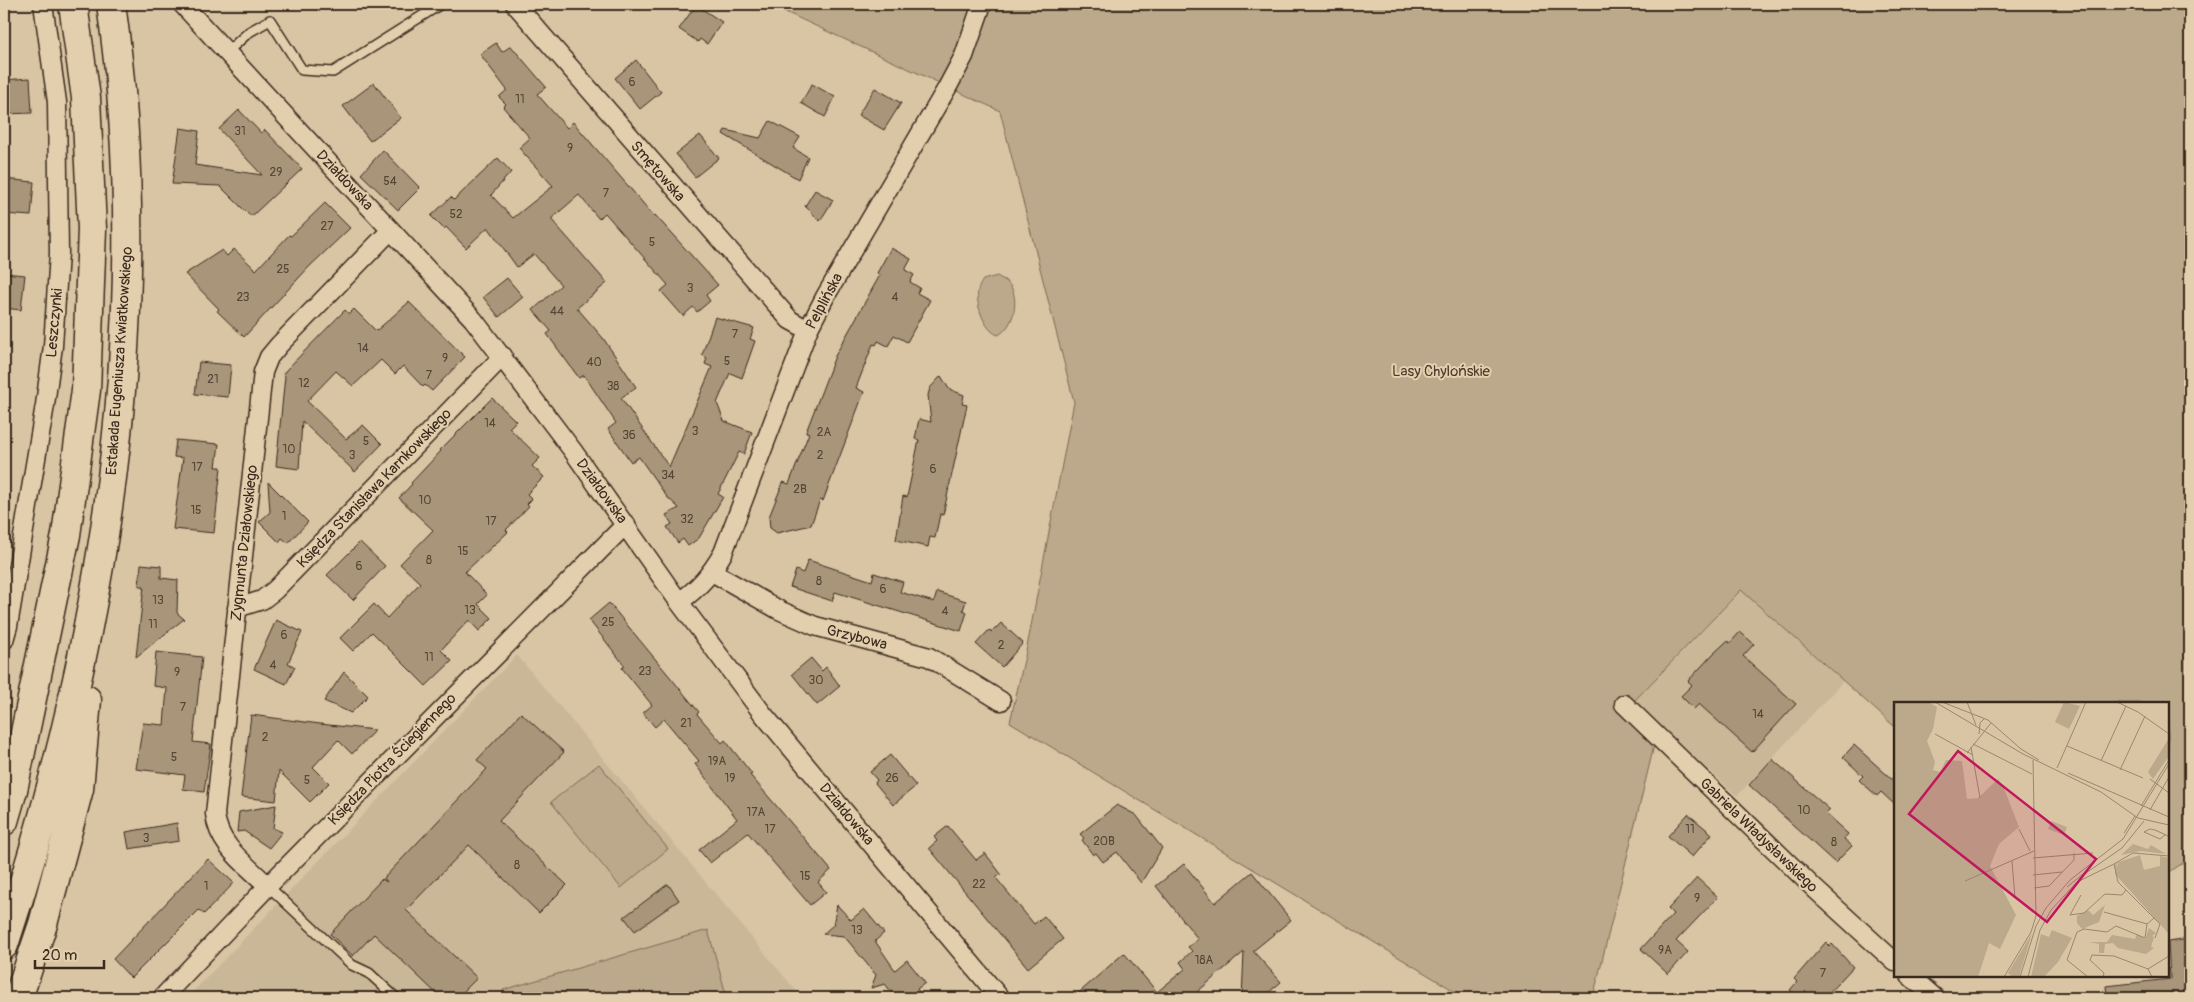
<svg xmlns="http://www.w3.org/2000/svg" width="2194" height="1002" font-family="Pangolin,sans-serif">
<rect width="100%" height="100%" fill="#d9c5a4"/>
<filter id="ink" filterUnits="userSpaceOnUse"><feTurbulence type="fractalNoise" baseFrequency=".02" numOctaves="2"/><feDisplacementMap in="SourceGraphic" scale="10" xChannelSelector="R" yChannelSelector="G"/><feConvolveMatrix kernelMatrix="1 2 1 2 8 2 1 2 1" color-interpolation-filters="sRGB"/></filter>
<g filter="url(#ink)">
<path fill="#cab797" d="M 1742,590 L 1843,681 L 1737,796 L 1634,701 Z
M 517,655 L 802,998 L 187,998 Z"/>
<path fill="#bca88b" stroke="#7c6954" d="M 768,4 L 2190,4 L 2190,858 L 2168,873 L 2168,703 L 1895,703 L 1895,727 L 1741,590 L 1634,701 L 1659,725 L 1593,998 L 1466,998 L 1010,722 L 1027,647 L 1074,402 L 1000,111 Z
M 997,276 C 1000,278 1005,280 1007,282 C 1021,295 1015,327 998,335 C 985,331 975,304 978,291 C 978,288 981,283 983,280 Z
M 599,764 L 668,849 L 621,888 L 551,802 Z
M 708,930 L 727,998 L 505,998 L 503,990 Z"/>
<path fill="#a8957a" stroke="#3b2a1e" d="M 696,5 L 722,22 L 707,44 L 700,39 L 698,42 L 679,29 Z
M 496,43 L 502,52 L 511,46 L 546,87 L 537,94 L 567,128 L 573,122 L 654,216 L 655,215 L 718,285 L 706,295 L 710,301 L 697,312 L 693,307 L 683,316 L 661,291 L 668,285 L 605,213 L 599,219 L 579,195 L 551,219 L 607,283 L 577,308 L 603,338 L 636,387 L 621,398 L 669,467 L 712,367 L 705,364 L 707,358 L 702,355 L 715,317 L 754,328 L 750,339 L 755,341 L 742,378 L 730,373 L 717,403 L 724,421 L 752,432 L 744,454 L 739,452 L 718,494 L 723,497 L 699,538 L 688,546 L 683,539 L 678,543 L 667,527 L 672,524 L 666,515 L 679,508 L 667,497 L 639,457 L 631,462 L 608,429 L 616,423 L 584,375 L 579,378 L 547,334 L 551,331 L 533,310 L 561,285 L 534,254 L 517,267 L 488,227 L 466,248 L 446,227 L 444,229 L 431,216 L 451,197 L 454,200 L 498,158 L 511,172 L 491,195 L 513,218 L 553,186 L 519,148 L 530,138 L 503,107 L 506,104 L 499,97 L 507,90 L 480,54 Z
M 636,60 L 661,92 L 640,109 L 615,78 Z
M 30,78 L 32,113 L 4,114 L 4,80 Z
M 374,83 L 401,118 L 370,141 L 343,106 Z
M 812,84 L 835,97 L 825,117 L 801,103 Z
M 875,88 L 901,103 L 884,130 L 858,115 Z
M 239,110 L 261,133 L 265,130 L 302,169 L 253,215 L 249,215 L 220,186 L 172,184 L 180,128 L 199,131 L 195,165 L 262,175 L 219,129 Z
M 770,121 L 800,137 L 793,148 L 808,157 L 798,179 L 723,134 L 725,130 L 760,138 Z
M 700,135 L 719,158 L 695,177 L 676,154 Z
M 383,150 L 420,188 L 398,210 L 361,174 Z
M 4,179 L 34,182 L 31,216 L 4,214 Z
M 815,190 L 833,200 L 820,221 L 805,206 Z
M 325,203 L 350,228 L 309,267 L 244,337 L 217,311 L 219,309 L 185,274 L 222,250 L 227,256 L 234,249 L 256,270 L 289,235 L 291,236 Z
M 891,248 L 911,259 L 905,270 L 914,275 L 910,282 L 920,288 L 917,293 L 930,300 L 907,342 L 894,335 L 888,346 L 878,341 L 876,345 L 873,344 L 856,388 L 864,392 L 823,501 L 820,500 L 811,525 L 777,533 L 770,528 L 769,517 L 783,482 L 789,484 L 809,433 L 806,432 L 835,356 L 880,275 L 877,273 Z
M 4,273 L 25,275 L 21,310 L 4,308 Z
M 507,278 L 523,297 L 499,317 L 483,297 Z
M 409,302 L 465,357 L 432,391 L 425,385 L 423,387 L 403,366 L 395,374 L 381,360 L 353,386 L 336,371 L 307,401 L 346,439 L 363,425 L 382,444 L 355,472 L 302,421 L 299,469 L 276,466 L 285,376 L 283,374 L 286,370 L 345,310 L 349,314 L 354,309 L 376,331 Z
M 199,362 L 231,365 L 228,397 L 195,394 Z
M 941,376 L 949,389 L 964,395 L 962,404 L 967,405 L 943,515 L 940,514 L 935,538 L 930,537 L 928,547 L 896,540 L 903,496 L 907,497 L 919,440 L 915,439 L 919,419 L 931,422 L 928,395 L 930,388 Z
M 492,398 L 516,421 L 509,428 L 540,458 L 532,466 L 544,477 L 527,494 L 532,499 L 527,504 L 529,506 L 506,530 L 508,532 L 465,572 L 487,595 L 478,604 L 492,618 L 479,631 L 469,620 L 441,650 L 452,661 L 426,686 L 372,632 L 353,651 L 340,638 L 374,604 L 387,618 L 420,583 L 400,564 L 433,530 L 399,498 L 412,484 L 411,483 L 441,451 L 440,450 Z
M 176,440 L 219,444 L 216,467 L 221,467 L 214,533 L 173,529 L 183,458 L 174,457 Z
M 268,482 L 308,522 L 288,543 L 282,538 L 279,542 L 259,522 L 270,512 Z
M 360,542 L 385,566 L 353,600 L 327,575 Z
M 808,560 L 872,581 L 874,573 L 903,582 L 900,592 L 934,602 L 937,592 L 966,601 L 963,610 L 967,612 L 961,631 L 835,592 L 832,601 L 790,587 L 796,570 L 803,573 Z
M 141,564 L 161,566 L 161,578 L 178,580 L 177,613 L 184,619 L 136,657 L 144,586 L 139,586 Z
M 609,603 L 699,712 L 697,714 L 722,743 L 725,740 L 752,774 L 750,775 L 831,870 L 818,882 L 826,892 L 810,905 L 748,833 L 710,863 L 699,850 L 737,819 L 695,764 L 699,761 L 664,719 L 655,727 L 643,713 L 652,705 L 622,668 L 625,666 L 589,620 Z
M 276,620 L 302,632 L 288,663 L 295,667 L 286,684 L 254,669 Z
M 1001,623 L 1023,643 L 1002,667 L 976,644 L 989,630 L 992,632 Z
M 1740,632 L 1754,644 L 1743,656 L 1796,704 L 1752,752 L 1699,704 L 1694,709 L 1681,696 L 1692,685 L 1688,681 L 1712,655 L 1727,641 L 1730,643 Z
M 156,652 L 202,657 L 193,742 L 211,744 L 204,792 L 183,789 L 185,775 L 136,769 L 143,723 L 164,725 L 167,688 L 153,686 Z
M 811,658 L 822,671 L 826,667 L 840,686 L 817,705 L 792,674 Z
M 344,672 L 368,696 L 351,713 L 324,701 Z
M 521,713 L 564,752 L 499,821 L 567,885 L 539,913 L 469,845 L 406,910 L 477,978 L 457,998 L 441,998 L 374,934 L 353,956 L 330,934 L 382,879 L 387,882 L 384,878 L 487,769 L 477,760 Z
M 251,715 L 320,724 L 375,730 L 352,754 L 338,740 L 313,767 L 329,783 L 310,802 L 279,771 L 276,801 L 241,797 Z
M 1854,745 L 1895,782 L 1895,805 L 1881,792 L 1877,796 L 1859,780 L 1863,776 L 1843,757 Z
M 890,755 L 916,786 L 893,805 L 875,783 L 877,780 L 870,772 Z
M 1772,759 L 1830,810 L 1826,814 L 1848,834 L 1844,839 L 1852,846 L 1835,863 L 1749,785 Z
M 276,805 L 273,828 L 282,832 L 269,848 L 244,831 L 237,832 L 239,812 Z
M 1117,805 L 1136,815 L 1162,848 L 1141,883 L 1117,852 L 1103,862 L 1096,853 L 1093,855 L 1082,840 L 1084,838 L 1080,834 Z
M 1688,814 L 1712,834 L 1692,857 L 1668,836 Z
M 177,823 L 179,841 L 129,849 L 126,832 Z
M 948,826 L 976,860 L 985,853 L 1001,874 L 996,878 L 1034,924 L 1044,916 L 1063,939 L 1028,968 L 929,848 L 937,841 L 934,837 Z
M 208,859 L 234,883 L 204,914 L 199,910 L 131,978 L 113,959 Z
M 1184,864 L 1215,903 L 1252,872 L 1291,920 L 1253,951 L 1281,982 L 1262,998 L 1242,998 L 1244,952 L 1190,998 L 1073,998 L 1124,953 L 1157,992 L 1185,969 L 1180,962 L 1192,951 L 1188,947 L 1198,939 L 1156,886 Z
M 1697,878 L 1718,897 L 1676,941 L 1688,952 L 1668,974 L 1641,949 L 1673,914 L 1668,909 Z
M 668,884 L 679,900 L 635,931 L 624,917 Z
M 837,905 L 851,920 L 864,909 L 884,933 L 875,941 L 895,970 L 907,960 L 925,983 L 917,989 L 924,998 L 896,998 L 885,984 L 871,988 L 876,975 L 844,936 L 823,934 L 833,925 Z
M 2190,939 L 2190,998 L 2107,998 L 2106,986 L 2170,979 L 2168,942 Z
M 1826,942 L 1830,946 L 1832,944 L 1853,967 L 1824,998 L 1799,998 L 1790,990 L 1797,982 L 1794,979 Z"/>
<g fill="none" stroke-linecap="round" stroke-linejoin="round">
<defs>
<path id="service" d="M 227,52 L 249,32 L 270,20 L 302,70 L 333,72 L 441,4
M 268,886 L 352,965 L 369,973 L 396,998"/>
<path id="minor" d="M 182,4 L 473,319 L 573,451 L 679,602 L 763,714 L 1000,998
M 515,4 L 790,320 L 808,330
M 712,572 L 779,610 L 815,626 L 929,657 L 1001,701
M 679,602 C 699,588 711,574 723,553 L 808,330 L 825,297 L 947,88 L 964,56 L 982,4
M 237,608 L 262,600 L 275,590 L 503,356
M 4,640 L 8,626 L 45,405 L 53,346 L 59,253 L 57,102 L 43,4
M 1624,704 L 1816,890 L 1895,962
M 268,886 C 247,865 218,846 215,814 L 263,372 L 269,357 L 279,345 L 391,230
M 1910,976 L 1935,998
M 162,998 L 268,886 L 626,524"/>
<path id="trunk" d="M 4,821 L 13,790 L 66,535 L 86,390 L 92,229 L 86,98 L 73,4
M 4,945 C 103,644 156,320 111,4
M 18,998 L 43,924 L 79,789 L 87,700"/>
</defs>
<use href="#service" stroke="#3b2a1e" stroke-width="12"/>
<use href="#minor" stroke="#3b2a1e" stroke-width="21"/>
<use href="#trunk" stroke="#3b2a1e" stroke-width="31"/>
<use href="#service" stroke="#e3cfad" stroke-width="9"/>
<use href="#minor" stroke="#e3cfad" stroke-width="18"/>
<use href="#trunk" stroke="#e3cfad" stroke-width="28"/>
</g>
</g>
<g text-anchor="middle" stroke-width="4" stroke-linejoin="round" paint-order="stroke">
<g font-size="12" fill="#564535">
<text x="632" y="86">6</text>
<text x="520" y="103">11</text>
<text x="240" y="135">31</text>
<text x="570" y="152">9</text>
<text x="276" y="176">29</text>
<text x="390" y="185">54</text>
<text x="606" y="197">7</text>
<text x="456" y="218">52</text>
<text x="327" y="230">27</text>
<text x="652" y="246">5</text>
<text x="283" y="273">25</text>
<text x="690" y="292">3</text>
<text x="243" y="301">23</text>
<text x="895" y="301">4</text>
<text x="557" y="315">44</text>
<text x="735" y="338">7</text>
<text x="363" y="352">14</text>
<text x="445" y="362">9</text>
<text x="727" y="365">5</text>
<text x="594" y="366">40</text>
<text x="429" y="379">7</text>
<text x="213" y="383">21</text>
<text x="304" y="387">12</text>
<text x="613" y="390">38</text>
<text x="490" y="427">14</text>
<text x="695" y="435">3</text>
<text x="824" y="436">2A</text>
<text x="629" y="439">36</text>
<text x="366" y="445">5</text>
<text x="289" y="453">10</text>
<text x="352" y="459">3</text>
<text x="820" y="459">2</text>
<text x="197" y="471">17</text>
<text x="933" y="473">6</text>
<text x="668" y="479">34</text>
<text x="800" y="493">2B</text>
<text x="425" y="504">10</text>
<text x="196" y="514">15</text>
<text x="284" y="520">1</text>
<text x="687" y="523">32</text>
<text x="491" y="525">17</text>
<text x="463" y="555">15</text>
<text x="429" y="564">8</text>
<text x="359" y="570">6</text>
<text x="819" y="585">8</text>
<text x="883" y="593">6</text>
<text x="158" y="604">13</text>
<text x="470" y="614">13</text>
<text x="945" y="615">4</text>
<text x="608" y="626">25</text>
<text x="153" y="628">11</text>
<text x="284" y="639">6</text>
<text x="1001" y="649">2</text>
<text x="429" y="661">11</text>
<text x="273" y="669">4</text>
<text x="645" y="675">23</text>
<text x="177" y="676">9</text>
<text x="816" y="684">30</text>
<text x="183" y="711">7</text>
<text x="1758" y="718">14</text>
<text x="686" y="727">21</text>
<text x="265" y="741">2</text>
<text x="174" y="761">5</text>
<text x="717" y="765">19A</text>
<text x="730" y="782">19</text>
<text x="892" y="782">26</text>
<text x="307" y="784">5</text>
<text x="1804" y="814">10</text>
<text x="756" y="816">17A</text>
<text x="770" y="833">17</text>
<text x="1690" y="833">11</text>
<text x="146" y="842">3</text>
<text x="1104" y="845">20B</text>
<text x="1834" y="846">8</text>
<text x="517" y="869">8</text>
<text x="805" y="880">15</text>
<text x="979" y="888">22</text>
<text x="206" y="890">1</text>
<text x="1697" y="902">9</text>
<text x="857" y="934">13</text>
<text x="1665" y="954">9A</text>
<text x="1204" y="964">18A</text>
<text x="1823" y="977">7</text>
</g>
<g font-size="15" fill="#3b2a1e" stroke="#e3cfad">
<text transform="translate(658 171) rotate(49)" y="5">Smętowska</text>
<text transform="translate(345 180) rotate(47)" y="5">Działdowska</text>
<text transform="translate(824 301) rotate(-62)" y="5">Pelplińska</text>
<text transform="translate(54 323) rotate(-85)" y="5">Leszczynki</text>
<text transform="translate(119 361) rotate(-86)" y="5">Estakada Eugeniusza Kwiatkowskiego</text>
<text transform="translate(374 488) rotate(-46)" y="5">Księdza Stanisława Karnkowskiego</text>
<text transform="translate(602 491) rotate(54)" y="5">Działdowska</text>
<text transform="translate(244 543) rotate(-84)" y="5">Zygmunta Działowskiego</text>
<text transform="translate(857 637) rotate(14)" y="5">Grzybowa</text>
<text transform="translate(392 759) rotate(-46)" y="5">Księdza Piotra Ściegiennego</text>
<text transform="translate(847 814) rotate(50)" y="5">Działdowska</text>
<text transform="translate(1759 835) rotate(44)" y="5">Gabriela Władysławskiego</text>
</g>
<g font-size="15" fill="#4e3d2e" stroke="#e3cfad">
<text x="1441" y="376">Lasy Chylońskie</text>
</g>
</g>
<g transform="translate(1894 702)">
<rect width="275" height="275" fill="#d9c5a4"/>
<path d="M 0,0 L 34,0 L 43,5 L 39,27 L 33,39 L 41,60 L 39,68 L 46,70 L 52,58 L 68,59 L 73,97 L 84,96 L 104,77 L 109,84 L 125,125 L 105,142 L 96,164 L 122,213 L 106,247 L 95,241 L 84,275 L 0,275 ZM 170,0 L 186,4 L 175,27 L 161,20 ZM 275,36 L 275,54 L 259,77 L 254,70 ZM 157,119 L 173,125 L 170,133 L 154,127 ZM 239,142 L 254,147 L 257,143 L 272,152 L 247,149 L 227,153 ZM 246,153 L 250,168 L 266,164 L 266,154 L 275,156 L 275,232 L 221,172 L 221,163 L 224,159 L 222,167 L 225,160 ZM 211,203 L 205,220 L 188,227 L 183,221 L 183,214 L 194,208 L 199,213 ZM 255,226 L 262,231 L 258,234 L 260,235 L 257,245 L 260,246 L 252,252 L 224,246 L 219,241 L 211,242 L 210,251 L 205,251 L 205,242 L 195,240 L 213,240 L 218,233 L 241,237 L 243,232 L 251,237 ZM 158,228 L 178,236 L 164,260 L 150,275 L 137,275 L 147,232 L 155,235 ZM 138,231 L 125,275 L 118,275 L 114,271 Z" fill="#bca88b"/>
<path fill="none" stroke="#9a876e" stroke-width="1" d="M 41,0 L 129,52 L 207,90 L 244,116 L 275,123M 48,0 L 94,18 L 127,47 L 145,58M 73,0 L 82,23M 129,0 L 147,0M 223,0 L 244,10 L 275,32M 41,32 L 79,53M 85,32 L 86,21 L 91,16M 79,42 L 138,72M 173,44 L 249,76M 77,45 L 86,96M 73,51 L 97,21M 207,59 L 232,4M 163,66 L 192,0M 226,68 L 251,14M 174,71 L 275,115M 256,77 L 275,91M 247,104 L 275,58M 256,108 L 275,75M 125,127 L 136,149M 230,131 L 241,114M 271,133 L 266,137 L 250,130 L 256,127 L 261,128 L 272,133 L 275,135M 139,156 L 199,151M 118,159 L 121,196M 192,171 L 228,146 L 250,119M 139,173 L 168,170M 71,179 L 140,149M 173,185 L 194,168M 140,186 L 155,184 L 180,158 L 180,151M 187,193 L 176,213 L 190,211 L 211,192 L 228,193 L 232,188M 210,210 L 253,222M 261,236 L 266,222 L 224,180 L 220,162 L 239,151 L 275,154M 254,267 L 275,254M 110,275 L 137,230 L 142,214 L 139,58M 126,275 L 142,224 L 152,206 L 176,178 L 229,137 L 275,62M 134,275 L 146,228 L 157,208 L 183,180 L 220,162M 194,275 L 173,258 L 183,230 L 190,227 L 213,230 L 222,224 L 251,236 L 253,222 L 260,216M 209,275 L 210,271 L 196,258 L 198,253 L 220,254 L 254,267 L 258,275"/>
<path fill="#c2185b" fill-opacity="0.15" stroke="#c2185b" stroke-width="2.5" d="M 64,49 L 202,157 L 153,220 L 15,112 Z"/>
<rect width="275" height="275" fill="none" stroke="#3b2a1e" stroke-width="2.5"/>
</g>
<rect width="2194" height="1002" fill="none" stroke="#e3cfad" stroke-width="20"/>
<rect x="10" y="10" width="2174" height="982" fill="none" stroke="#3b2a1e" stroke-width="2" filter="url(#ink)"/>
<path d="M35 960v8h69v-8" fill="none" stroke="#3b2a1e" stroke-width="2.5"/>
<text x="42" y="960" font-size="15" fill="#3b2a1e" stroke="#e3cfad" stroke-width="4" paint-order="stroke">20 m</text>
</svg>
